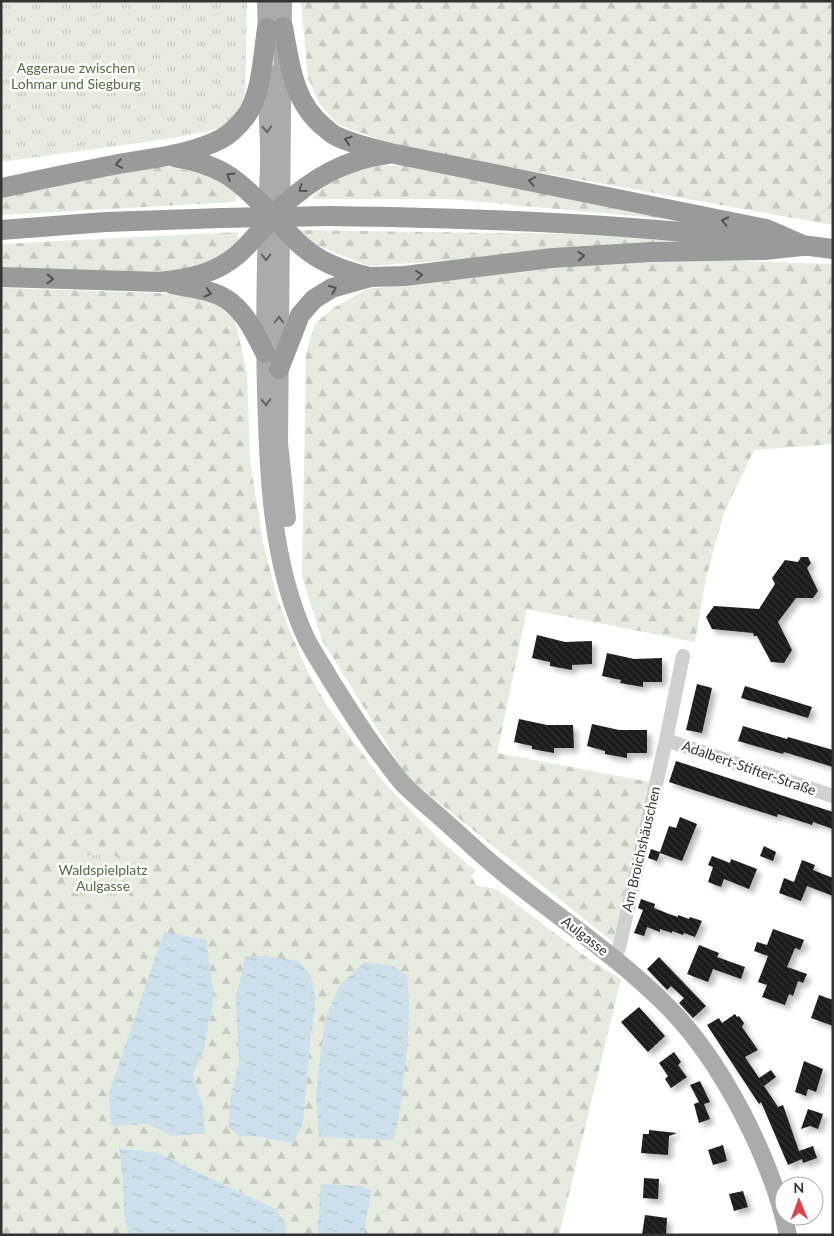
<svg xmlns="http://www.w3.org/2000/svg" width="834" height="1236" font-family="Lato,sans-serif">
<defs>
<pattern id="forest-firs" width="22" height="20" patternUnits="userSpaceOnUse" patternTransform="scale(1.25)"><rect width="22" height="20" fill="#e5ebdf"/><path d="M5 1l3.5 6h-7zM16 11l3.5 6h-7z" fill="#c5cac0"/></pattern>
<pattern id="park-tufts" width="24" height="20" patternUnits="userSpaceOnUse" patternTransform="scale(1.25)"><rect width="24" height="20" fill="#e5ebdf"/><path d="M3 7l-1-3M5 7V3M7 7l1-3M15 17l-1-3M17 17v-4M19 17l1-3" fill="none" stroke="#c5cac0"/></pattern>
<pattern id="water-ripples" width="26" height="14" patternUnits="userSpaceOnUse" patternTransform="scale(1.25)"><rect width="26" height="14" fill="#cddfea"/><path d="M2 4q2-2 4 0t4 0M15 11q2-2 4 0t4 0" fill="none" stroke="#b0c0c9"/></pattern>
<pattern id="building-back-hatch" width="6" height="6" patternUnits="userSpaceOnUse" patternTransform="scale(1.25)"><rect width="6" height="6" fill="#1a1a1a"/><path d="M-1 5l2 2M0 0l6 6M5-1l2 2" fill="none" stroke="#333"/></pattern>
<filter id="shadow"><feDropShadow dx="4.5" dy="4.5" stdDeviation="2.5" flood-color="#0004"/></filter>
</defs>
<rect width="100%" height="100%" fill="#fff"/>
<path fill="url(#forest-firs)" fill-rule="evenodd" d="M 301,1 L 833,1 L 833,225 L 403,148 L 339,125 L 319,103 L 308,78 Z
M 158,165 L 208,174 L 238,188 L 235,202 L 1,215 L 1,197 Z
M 405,165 L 689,221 L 449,199 L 310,199 L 331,181 L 364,167 Z
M 299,230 L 568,234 L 706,243 L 368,266 L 315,244 Z
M 237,232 L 239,245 L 217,260 L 163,275 L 1,270 L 1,244 Z
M 653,258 L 833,264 L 833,444 L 754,450 L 724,513 L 706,578 L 695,642 L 527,609 L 497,753 L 650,782 L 613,942 L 408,778 L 322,640 L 302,576 L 306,353 L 315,324 L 332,309 L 367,289 Z
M 1,288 L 162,293 L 196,297 L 215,303 L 235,320 L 247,373 L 250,460 L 263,542 L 277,597 L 288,627 L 308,672 L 326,704 L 384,783 L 444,844 L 476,871 L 471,876 L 477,886 L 497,889 L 590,960 L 621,979 L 559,1235 L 363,1235 L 372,1191 L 322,1184 L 317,1235 L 286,1235 L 286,1224 L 276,1209 L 158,1153 L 119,1148 L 123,1183 L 124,1217 L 129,1235 L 1,1235 ZM 316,1000 L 306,1081 L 293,1144 L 261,1137 L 239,1136 L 231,1094 L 239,1063 ZM 204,1049 L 193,1075 L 203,1105 L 205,1132 L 171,1136 L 148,1124 Z"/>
<path fill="url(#park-tufts)" d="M 1,1 L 247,1 L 245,107 L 231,126 L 180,137 L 1,162 Z
M 74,855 L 114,855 L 123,862 L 130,899 L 82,904 Z"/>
<path fill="url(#water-ripples)" d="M 164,932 L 206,940 L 214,996 L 204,1049 L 193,1075 L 203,1105 L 205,1133 L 171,1136 L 148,1124 L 111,1126 L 109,1093 Z
M 262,956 L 298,961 L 310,974 L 316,1000 L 310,1047 L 303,1123 L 293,1144 L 261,1137 L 239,1136 L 228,1127 L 231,1094 L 239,1063 L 236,1000 L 245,957 Z
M 365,962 L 393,966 L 407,976 C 411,1009 408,1042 404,1075 C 402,1098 400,1118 393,1140 L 319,1137 L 316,1094 L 325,1019 L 340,985 Z
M 119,1148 L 158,1153 L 276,1209 L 286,1224 L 286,1235 L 129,1235 L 124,1217 L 123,1183 Z
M 321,1184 L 361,1186 L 372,1191 L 363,1235 L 317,1235 Z"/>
<path fill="url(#building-back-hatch)" filter="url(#shadow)" d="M 801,557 L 808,557 L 811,563 L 807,568 L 818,591 L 813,598 L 796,598 L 778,622 L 792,650 L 784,663 L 771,662 L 757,636 L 754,636 L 753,633 L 712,629 L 706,617 L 714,606 L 759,609 L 775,584 L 772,578 L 785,560 L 798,562 Z
M 537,635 L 565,642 L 592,641 L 592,664 L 572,665 L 572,670 L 550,666 L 550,662 L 532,658 Z
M 607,653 L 634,659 L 662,658 L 662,682 L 643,682 L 643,687 L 620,683 L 621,680 L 602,676 Z
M 697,684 L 712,688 L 702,733 L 686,730 Z
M 745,686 L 812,707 L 808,718 L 741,698 Z
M 519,719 L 547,725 L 573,725 L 574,748 L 554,748 L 554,753 L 532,749 L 532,746 L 514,742 Z
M 592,724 L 619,730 L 647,730 L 647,753 L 627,753 L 627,758 L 605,754 L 605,751 L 587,746 Z
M 743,726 L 787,739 L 788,737 L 833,750 L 833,767 L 784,752 L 783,754 L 738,741 Z
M 676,761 L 833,812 L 833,829 L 813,822 L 812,825 L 778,814 L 777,817 L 669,782 Z
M 680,817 L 697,824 L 682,861 L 660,853 L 657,861 L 648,858 L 651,849 L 660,852 L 669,826 L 676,828 Z
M 764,846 L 776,852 L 773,861 L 760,856 Z
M 712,856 L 730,863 L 731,859 L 757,869 L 749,889 L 724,879 L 721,887 L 708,882 L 713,867 L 708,865 Z
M 802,860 L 815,865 L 813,870 L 833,878 L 833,896 L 807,886 L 801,901 L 779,893 L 784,878 L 794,882 Z
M 641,899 L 655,904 L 654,908 L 669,914 L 678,917 L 678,915 L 689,919 L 690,917 L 702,921 L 695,937 L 684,933 L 683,935 L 672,931 L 672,933 L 660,929 L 660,932 L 647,927 L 644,936 L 634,933 L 643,910 L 638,908 Z
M 773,929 L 804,940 L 800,950 L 795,948 L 787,967 L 807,974 L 803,983 L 798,981 L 793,996 L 789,994 L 785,1005 L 762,997 L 767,985 L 758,982 L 768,956 L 754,951 L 757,942 L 767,945 Z
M 699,945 L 719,953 L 717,957 L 745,967 L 741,979 L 713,969 L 708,982 L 687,974 Z
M 659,957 L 706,1006 L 693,1018 L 679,1003 L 684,998 L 671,986 L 667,990 L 647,969 Z
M 819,995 L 833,1000 L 833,1026 L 811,1018 Z
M 639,1007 L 665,1036 L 648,1052 L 621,1022 Z
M 735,1014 L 737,1017 L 739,1016 L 744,1023 L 742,1027 L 758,1050 L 745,1057 L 759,1078 L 771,1070 L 776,1077 L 764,1086 L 778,1107 L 783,1105 L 799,1151 L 813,1146 L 817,1158 L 803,1163 L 802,1159 L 788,1165 L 761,1102 L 759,1104 L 707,1025 L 719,1018 L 722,1023 Z
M 674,1052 L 681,1062 L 678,1065 L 687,1077 L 671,1088 L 665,1079 L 668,1076 L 659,1063 Z
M 804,1061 L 823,1069 L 816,1092 L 808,1089 L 806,1096 L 795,1092 Z
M 700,1081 L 710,1102 L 704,1104 L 710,1119 L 699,1123 L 694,1104 L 699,1102 L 690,1085 Z
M 808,1109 L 823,1114 L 818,1129 L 810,1126 L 801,1129 Z
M 649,1130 L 677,1133 L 669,1136 L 668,1155 L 641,1153 L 643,1134 L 649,1134 Z
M 723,1145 L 727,1161 L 713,1165 L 708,1150 Z
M 644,1178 L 659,1179 L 658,1199 L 643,1198 Z
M 743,1191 L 748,1207 L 734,1211 L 729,1194 Z
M 645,1215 L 667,1218 L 666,1235 L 642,1235 Z"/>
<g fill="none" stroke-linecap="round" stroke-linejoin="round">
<path stroke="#d0d0d0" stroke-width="14" d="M 666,740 L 833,796
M 613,957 L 619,948 L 666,740 L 683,656"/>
<path stroke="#ababab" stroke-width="18" d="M 266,1 L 267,42
M 283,1 L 279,443 L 287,518
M 266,71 C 266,103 270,135 269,166 C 266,241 264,316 266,391 C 268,473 271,562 306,638 C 313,652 322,665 330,679 C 346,704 361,729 379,753 C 387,763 395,775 404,785 C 418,799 435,812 450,826 C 467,841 483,857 501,871 C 557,917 618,956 669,1008 C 723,1063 772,1160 788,1235"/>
<path stroke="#9a9a9a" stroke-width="20" d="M 283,27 C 290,64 293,102 324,127 C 328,130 331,134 336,136 C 354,145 375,149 395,154 L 766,229 L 805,246
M 174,157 C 218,164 236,177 266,209
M 1,188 C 39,180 76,172 114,165 C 149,158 188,156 221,139 C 231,134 239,125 246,116 C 262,94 263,54 267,28
M 280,208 C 313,178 343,160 388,154
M 329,216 C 473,218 616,223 759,240
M 280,223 C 306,256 329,267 369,277
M 1,230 L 106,222 L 222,218
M 793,244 L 833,249
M 1,277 L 160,282 C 188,279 214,274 236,256 C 247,247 256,235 266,225
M 172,284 C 189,288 211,289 226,299 C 245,311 255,333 265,353
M 279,369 L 300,315 L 314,299 L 332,288 L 371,277 L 404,276 L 553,258 L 651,252 L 764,250 L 802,246"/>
<path stroke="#9a9a9a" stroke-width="20" d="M 222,218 L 329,216"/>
</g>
<defs><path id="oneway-chevron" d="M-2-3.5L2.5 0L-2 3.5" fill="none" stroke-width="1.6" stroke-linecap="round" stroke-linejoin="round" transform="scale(1.25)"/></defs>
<g stroke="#636363">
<use href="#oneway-chevron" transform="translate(267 129) rotate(87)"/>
<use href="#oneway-chevron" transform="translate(266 257) rotate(90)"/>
<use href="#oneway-chevron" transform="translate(279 320) rotate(-90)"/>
<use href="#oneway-chevron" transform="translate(266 402) rotate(89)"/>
</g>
<g stroke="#525252">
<use href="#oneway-chevron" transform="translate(348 140) rotate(-162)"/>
<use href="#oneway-chevron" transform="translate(119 164) rotate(170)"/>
<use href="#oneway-chevron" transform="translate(230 176) rotate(-148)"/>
<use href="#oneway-chevron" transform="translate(532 181) rotate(-169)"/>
<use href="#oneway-chevron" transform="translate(302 189) rotate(144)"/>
<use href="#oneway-chevron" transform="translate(725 221) rotate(-168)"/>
<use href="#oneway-chevron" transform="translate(581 256) rotate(-3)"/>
<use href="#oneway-chevron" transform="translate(419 275) rotate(-6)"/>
<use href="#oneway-chevron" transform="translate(50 279) rotate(2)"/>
<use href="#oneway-chevron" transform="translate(333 289) rotate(-24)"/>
<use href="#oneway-chevron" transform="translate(208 293) rotate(16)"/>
</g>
<g text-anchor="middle" stroke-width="5" stroke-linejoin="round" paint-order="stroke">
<g font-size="14" fill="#556d42" stroke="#fff">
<text x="76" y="73">Aggeraue zwischen<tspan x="76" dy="16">Lohmar und Siegburg</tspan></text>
<text x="103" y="875">Waldspielplatz<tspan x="103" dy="16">Aulgasse</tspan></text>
</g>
<g font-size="14" fill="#333" stroke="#fff">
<text transform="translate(749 768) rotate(19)" y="5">Adalbert-Stifter-Straße</text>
<text transform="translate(641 849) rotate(-77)" y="5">Am Broichshäuschen</text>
<text transform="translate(585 936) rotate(38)" y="5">Aulgasse</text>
</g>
</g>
<rect width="834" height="1236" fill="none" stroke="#333333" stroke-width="5"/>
<g transform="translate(799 1201) rotate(359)"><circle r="24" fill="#ffffff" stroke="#adadad"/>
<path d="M0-4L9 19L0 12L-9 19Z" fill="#db434d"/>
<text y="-8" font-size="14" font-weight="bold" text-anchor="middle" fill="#333333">N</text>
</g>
</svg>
